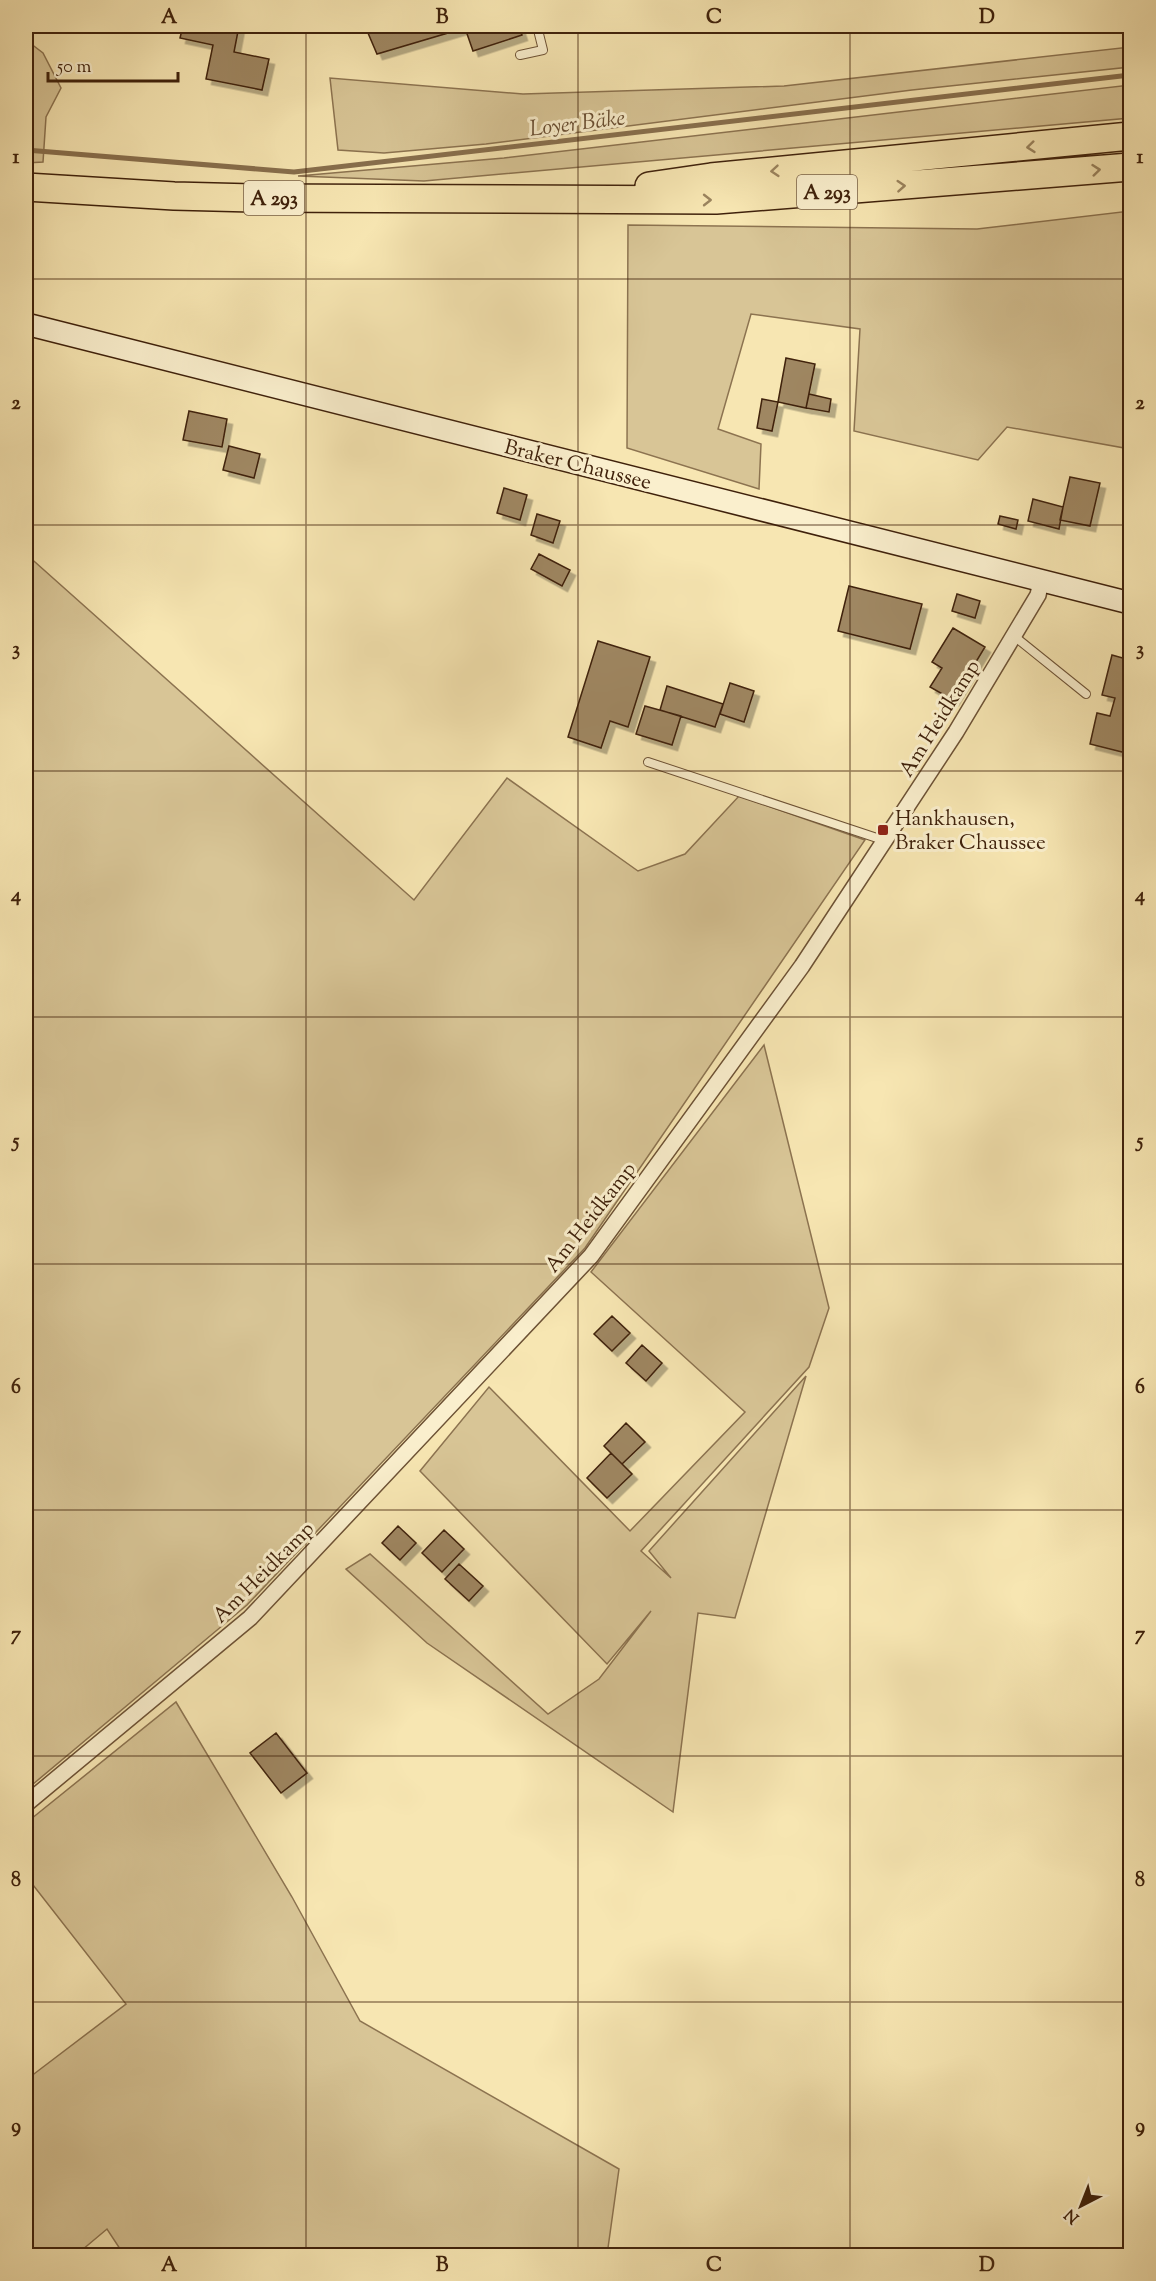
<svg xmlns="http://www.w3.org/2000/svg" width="1156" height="2281" font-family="'Sorts Mill Goudy',serif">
<defs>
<filter id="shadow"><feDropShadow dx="5.5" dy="5.5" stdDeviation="0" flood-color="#0004"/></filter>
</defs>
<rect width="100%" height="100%" fill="#f7e6b2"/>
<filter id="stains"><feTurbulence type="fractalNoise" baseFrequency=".00333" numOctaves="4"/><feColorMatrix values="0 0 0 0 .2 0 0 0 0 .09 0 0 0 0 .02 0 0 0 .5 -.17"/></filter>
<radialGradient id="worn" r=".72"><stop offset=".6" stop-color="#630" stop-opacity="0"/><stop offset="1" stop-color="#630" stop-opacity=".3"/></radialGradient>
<path fill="#d8c596" stroke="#8c7350" stroke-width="1.5" d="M 26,40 L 43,53 L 61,88 L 46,117 L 43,162 L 26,163 Z
M 1130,47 L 1130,67 L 912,90 L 486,144 L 384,153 L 338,150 L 330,78 L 523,94 L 784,86 Z
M 1130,85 L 1130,118 L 424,181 L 298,176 L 504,158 Z
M 1130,211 L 1130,449 L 1007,427 L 978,460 L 854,431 L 860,329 L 751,314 L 718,429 L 761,444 L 759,489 L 627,448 L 628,225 L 977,229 Z
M 26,554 L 414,900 L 507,778 L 638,871 L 685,854 L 739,796 L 865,840 L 585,1248 L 247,1605 L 26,1790 Z
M 764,1045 L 829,1308 L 809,1367 L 641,1551 L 671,1578 L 649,1551 L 806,1376 L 735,1618 L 698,1613 L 673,1812 L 427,1643 L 346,1569 L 370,1554 L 548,1714 L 599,1679 L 651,1611 L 607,1664 L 420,1471 L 489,1387 L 630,1531 L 745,1412 L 591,1272 Z
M 176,1702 L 292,1897 L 360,2021 L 619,2169 L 607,2255 L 124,2255 L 107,2229 L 76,2255 L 26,2255 L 26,2080 L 126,2004 L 26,1876 L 26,1823 Z"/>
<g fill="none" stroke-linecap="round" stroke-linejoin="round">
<path stroke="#886f4d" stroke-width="5" d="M 26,150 L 294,172 L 1130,75"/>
</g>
<path fill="#9f8762" stroke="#3f210b" stroke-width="1.5" filter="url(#shadow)" d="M 183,26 L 239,26 L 234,52 L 269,59 L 262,90 L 206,79 L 213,45 L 180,38 Z
M 365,26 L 519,26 L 522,35 L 473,51 L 465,28 L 377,54 Z
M 786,358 L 815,364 L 806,408 L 778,402 Z
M 809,394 L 831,399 L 829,412 L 806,408 Z
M 762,399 L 778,402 L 772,431 L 757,428 Z
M 189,411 L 227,419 L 222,447 L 183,440 Z
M 229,446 L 260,454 L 254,478 L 223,470 Z
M 1070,477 L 1100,483 L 1090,526 L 1060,520 Z
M 504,488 L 527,495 L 520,520 L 497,513 Z
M 1033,499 L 1063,507 L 1059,529 L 1028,521 Z
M 537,514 L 560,521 L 553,543 L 531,535 Z
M 1000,516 L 1018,520 L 1016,529 L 998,524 Z
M 539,554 L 570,570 L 562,586 L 531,569 Z
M 849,586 L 922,604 L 910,649 L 838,631 Z
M 957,594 L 980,601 L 975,618 L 952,611 Z
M 953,628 L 985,647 L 953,700 L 930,687 L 942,668 L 932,662 Z
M 598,641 L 650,657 L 628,727 L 610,721 L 601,748 L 568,737 Z
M 1112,655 L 1130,660 L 1130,754 L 1090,744 L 1097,713 L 1110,716 L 1115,698 L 1102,695 Z
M 730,683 L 754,691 L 744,722 L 720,714 Z
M 667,686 L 723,704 L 715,727 L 660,710 Z
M 645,706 L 681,716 L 672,745 L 636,734 Z
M 612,1316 L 630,1333 L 612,1351 L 594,1334 Z
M 642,1345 L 662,1363 L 646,1381 L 626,1363 Z
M 626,1423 L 645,1442 L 622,1464 L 604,1446 Z
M 611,1453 L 632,1474 L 607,1498 L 587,1478 Z
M 398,1526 L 416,1543 L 400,1560 L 382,1543 Z
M 444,1530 L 464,1549 L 442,1572 L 422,1553 Z
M 459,1564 L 483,1586 L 469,1601 L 445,1579 Z
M 276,1733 L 307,1773 L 281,1793 L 250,1753 Z"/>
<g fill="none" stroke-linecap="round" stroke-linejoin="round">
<defs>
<path id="lane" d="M 520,55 L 543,50 L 537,26
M 1014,636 L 1086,694
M 648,762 L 886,841"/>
<path id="street" d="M 26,1804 L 250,1618 L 591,1256 L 802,966 L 956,732 L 1038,595 L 1041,581"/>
<path id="secondary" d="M 26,324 L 1130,603"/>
<path id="highway" d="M 649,186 L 711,177 L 1130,136
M 26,187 L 174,196 L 253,198 L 716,200 L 1130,167"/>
</defs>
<use href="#lane" stroke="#6d5235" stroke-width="10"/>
<use href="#street" stroke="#6d5235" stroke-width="18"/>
<use href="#secondary" stroke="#3f210b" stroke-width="24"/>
<use href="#highway" stroke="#3f210b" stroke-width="30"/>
<use href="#lane" stroke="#faefcd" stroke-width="8"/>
<use href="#street" stroke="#faefcd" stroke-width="15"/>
<use href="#secondary" stroke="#faefcd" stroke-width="21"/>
<use href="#highway" stroke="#f7e6b2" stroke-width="27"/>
</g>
<defs><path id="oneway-chevron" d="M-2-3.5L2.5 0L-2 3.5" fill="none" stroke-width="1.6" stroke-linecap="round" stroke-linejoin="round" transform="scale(1.5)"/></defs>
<g stroke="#9b845e">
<use href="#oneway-chevron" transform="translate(1031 147) rotate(174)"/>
<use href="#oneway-chevron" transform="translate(1096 170) rotate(-6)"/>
<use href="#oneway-chevron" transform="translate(775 171) rotate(175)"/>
<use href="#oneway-chevron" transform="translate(901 186) rotate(-4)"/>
<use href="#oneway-chevron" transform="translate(707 200)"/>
</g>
<path fill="none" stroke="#3f210b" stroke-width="1.5" stroke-opacity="0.55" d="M 306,26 L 306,2256M 578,26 L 578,2256M 850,26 L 850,2256M 26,279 L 1130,279M 26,525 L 1130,525M 26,771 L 1130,771M 26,1017 L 1130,1017M 26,1264 L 1130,1264M 26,1510 L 1130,1510M 26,1756 L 1130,1756M 26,2002 L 1130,2002"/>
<rect fill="#8f2418" stroke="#faefcd" stroke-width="2" x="877" y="824" width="12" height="12" rx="3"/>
<g text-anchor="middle" stroke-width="6" stroke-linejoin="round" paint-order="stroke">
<g fill="#faefcd" stroke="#775f45" stroke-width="1.5">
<rect x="797" y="175" width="60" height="34" rx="4.5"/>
<rect x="244" y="181" width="60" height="34" rx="4.5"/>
</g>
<g font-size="20" font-weight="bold" fill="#3f210b">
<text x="827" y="199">A 293</text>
<text x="274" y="205">A 293</text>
</g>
<g font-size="21" fill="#3f210b" stroke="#faefcd">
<text transform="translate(578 464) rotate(14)" y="7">Braker Chaussee</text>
<text transform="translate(939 718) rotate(-58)" y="7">Am Heidkamp</text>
<text transform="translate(590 1217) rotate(-52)" y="7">Am Heidkamp</text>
<text transform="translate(263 1572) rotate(-45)" y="7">Am Heidkamp</text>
</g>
<g font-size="21" fill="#3f210b" stroke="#faefcd" text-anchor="start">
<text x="895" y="825">Hankhausen,<tspan x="895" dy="24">Braker Chaussee</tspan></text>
</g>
<g font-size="22" font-style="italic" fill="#694e32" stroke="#faefcd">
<text transform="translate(577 122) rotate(-7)" y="8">Loyer Bäke</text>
</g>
</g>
<rect width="1156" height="2281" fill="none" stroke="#f7e6b2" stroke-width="66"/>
<g transform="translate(1081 2206) rotate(222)" stroke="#faefcd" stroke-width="4.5" paint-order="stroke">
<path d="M0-4.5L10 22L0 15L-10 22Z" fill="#3f210b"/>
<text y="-9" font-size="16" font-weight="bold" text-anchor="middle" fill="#3f210b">N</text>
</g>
<path d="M48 72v9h130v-9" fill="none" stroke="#3f210b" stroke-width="3"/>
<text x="57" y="72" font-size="18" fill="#3f210b" stroke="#faefcd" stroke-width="4.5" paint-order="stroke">50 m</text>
<rect x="33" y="33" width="1090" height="2215" fill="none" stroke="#3f210b" stroke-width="2"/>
<g font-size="20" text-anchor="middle" font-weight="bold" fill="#3f210b">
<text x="169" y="23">A</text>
<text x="442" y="23">B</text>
<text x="714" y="23">C</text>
<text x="987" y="23">D</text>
<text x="16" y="163">1</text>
<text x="1140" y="163">1</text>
<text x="16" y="409">2</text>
<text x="1140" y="409">2</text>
<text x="16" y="655">3</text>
<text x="1140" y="655">3</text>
<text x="16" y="901">4</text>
<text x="1140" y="901">4</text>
<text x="16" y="1147">5</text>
<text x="1140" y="1147">5</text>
<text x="16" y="1393">6</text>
<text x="1140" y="1393">6</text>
<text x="16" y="1640">7</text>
<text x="1140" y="1640">7</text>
<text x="16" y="1886">8</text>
<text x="1140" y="1886">8</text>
<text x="16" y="2132">9</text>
<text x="1140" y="2132">9</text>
<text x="169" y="2271">A</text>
<text x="442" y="2271">B</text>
<text x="714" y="2271">C</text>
<text x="987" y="2271">D</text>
</g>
<rect width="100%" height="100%" filter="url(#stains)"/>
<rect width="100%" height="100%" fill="url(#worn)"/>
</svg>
